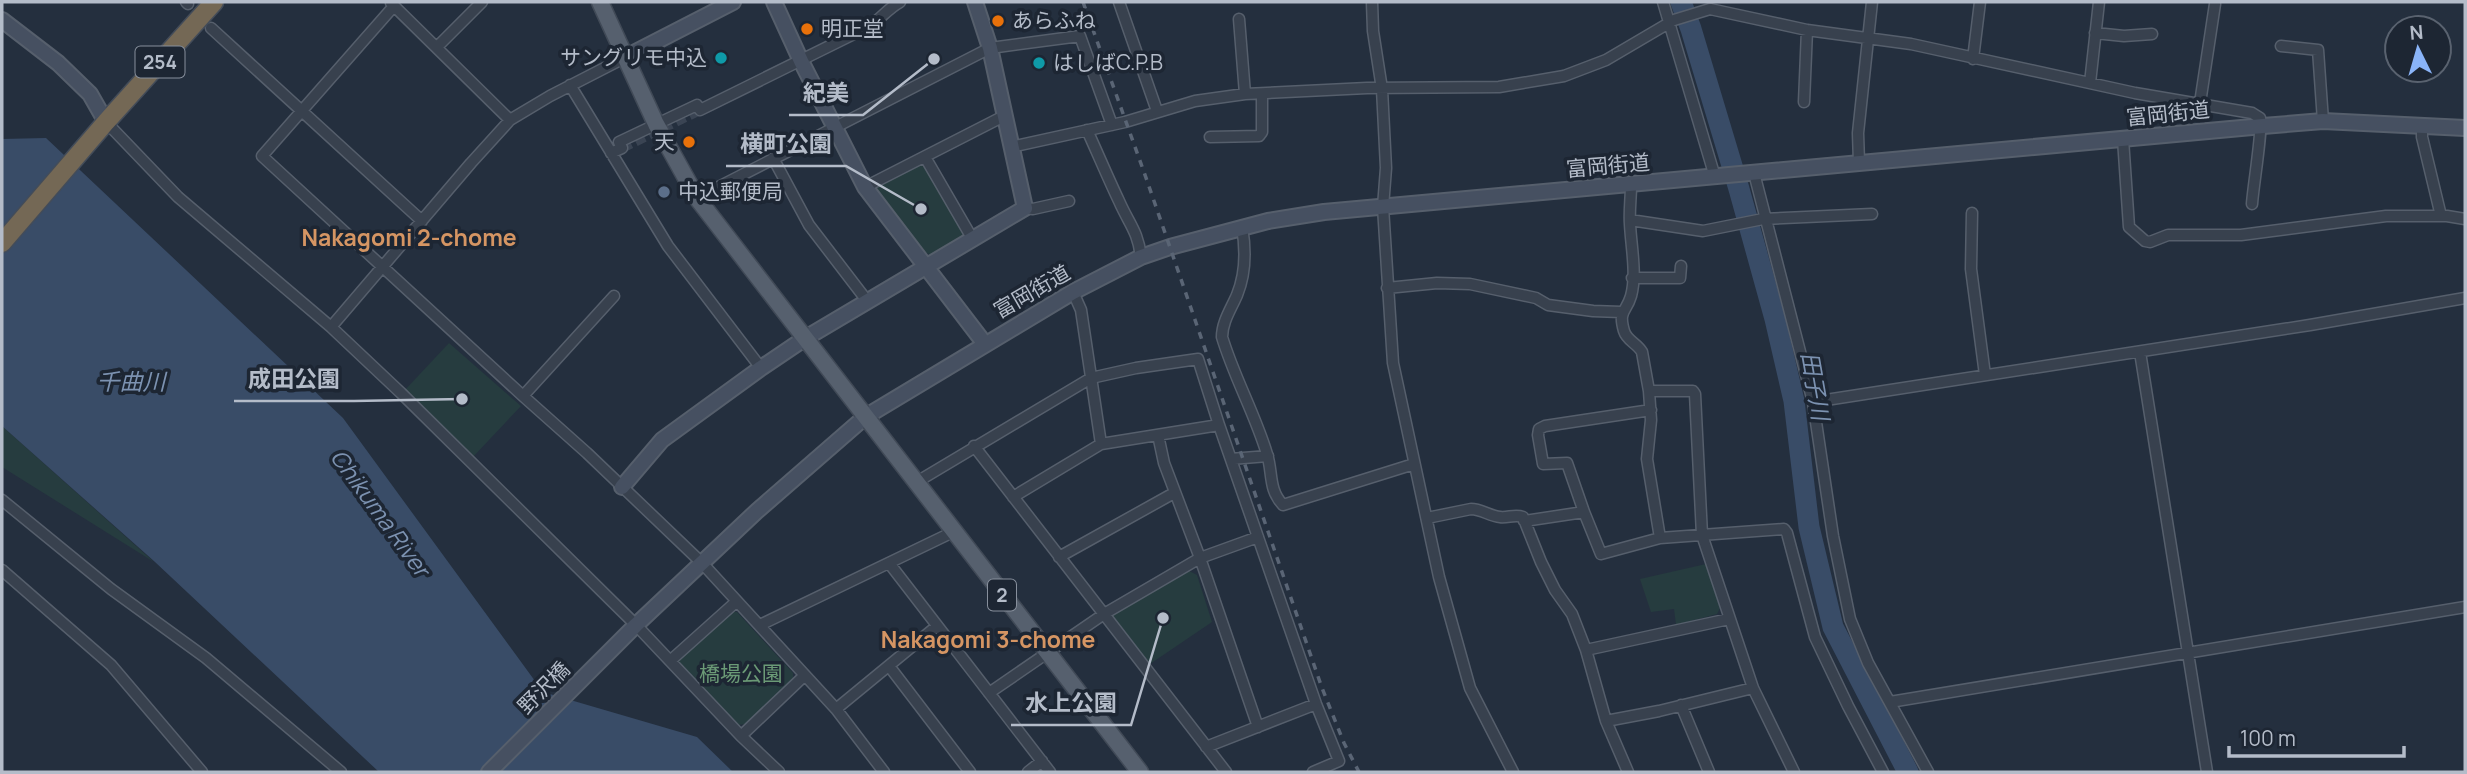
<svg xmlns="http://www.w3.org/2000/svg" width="2467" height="774" font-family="Manrope,'Noto Sans JP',sans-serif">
<rect width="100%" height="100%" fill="#242f3e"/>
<path fill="#263c3f" d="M 919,165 L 926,167 L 965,236 L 933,255 L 923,252 L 875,190 L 879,186 Z
M 449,343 L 521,406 L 472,458 L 404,391 Z
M 2,426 L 154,562 L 2,467 Z
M 1706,564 L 1720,608 L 1717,614 L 1676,625 L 1674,609 L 1651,612 L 1640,579 Z
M 1189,571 L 1197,575 L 1212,622 L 1150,664 L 1112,615 Z
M 730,612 L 737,612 L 793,673 L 793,680 L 746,724 L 737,725 L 678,666 L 680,656 Z"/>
<path fill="#394c67" d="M 46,138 L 343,418 L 543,692 L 697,737 L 733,772 L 379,772 L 155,562 L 2,426 L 2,139 Z"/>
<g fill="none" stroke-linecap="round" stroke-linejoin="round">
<path stroke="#394c67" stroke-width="21" d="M 1681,2 L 1691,29 L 1739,189 L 1775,319 L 1794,401 L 1809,527 L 1833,627 L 1908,772"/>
<path stroke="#3a4453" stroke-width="10" stroke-dasharray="10 5" stroke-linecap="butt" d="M 622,148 L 700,110"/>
<defs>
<path id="street" d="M 186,2 L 188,4
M 1119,2 L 1157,111
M 1372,2 L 1373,31 L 1382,89 L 1386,168 L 1383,207 L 1393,363 L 1439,577 L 1470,688 L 1513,772
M 1663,2 L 1715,177
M 391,3 L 510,120
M 394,6 L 262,156 L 523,396 L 587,453 L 702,563 L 836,709 L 884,772
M 1239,19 L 1245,94
M 211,28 L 422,221
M 2095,33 L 2124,36 L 2152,34
M 2281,46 L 2318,50 L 2323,121
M 437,47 L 482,2
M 1973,59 L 1980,2
M 2090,83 L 2099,2
M 570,85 L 668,246 L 761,368
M 1804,102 L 1807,30
M 2200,103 L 2215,4
M 106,122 L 178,197 L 331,327 L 401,393 L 636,625 L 741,736 L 779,772
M 2422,126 L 2422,137 L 2441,216
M 1087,130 C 1098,154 1108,178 1119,201 C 1129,224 1138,231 1141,257
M 1210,137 L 1259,136 L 1262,132 L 1262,94
M 2123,139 L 2129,227 L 2145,241 L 2150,242 L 2168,235 L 2241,235 L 2386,216 L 2447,216 L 2465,219
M 1011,147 L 1125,122 L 1195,101 L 1245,94 L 1367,88 L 1499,87 L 1564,76 L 1606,60 L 1674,20 L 1710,9 L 1807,30 L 1911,44 L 2135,93 L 2252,113 L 2260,118 C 2263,128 2253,187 2252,204
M 611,153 L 622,148 L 619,142 L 697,105 L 700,110 L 868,27 C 880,20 887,9 900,2
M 925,157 L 972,238
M 773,158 L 809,225 L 868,302
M 1859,163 L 1858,133 L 1872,2
M 1754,173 L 1813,402 L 1833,536 L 1850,619 L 1868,663 L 1928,772
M 1631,185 C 1631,198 1629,211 1630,224 C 1631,246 1637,274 1631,296 C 1626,313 1618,310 1624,331 C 1627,341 1637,343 1642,352 L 1649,391 L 1693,391 L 1695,394 L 1702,535 L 1753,688 L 1794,772
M 865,187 L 1004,116
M 697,198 L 990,48 L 1080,36 L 1112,125
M 1025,208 L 1033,209 L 1069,201
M 1972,213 L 1971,269 L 1985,375
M 1630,220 L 1703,231 L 1763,219 L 1872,214
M 1242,227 C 1246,250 1246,273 1237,295 C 1231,309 1222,322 1222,337 C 1234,377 1255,414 1267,454 C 1273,473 1268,489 1283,505 L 1414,464
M 1632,278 L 1680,278 L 1681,266
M 1387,288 L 1437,283 L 1470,284 L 1536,298 L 1548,305 L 1593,311 L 1621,312
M 1073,292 L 1081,310 L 1101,444
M 331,327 L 471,163 L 510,120 L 550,96 L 626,57
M 2140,352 L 2207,772
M 1649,391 L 1651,420 L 1647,459 L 1660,538
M 523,396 L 614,296
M 1813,402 L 2310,325 L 2465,298
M 1158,435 L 1164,463 L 1200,558 L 1258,727
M 974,446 L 1226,772
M 1231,459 L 1268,456
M 915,483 L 1091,378 L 1136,368 L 1198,359 L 1219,425
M 1013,497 L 1101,444 L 1219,425 L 1316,704 L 1339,761 L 1313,772
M 2,500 L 111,589 L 206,658 L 341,772
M 1584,512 L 1567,463 L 1543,464 L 1538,435 L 1539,429 L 1545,426 L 1651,410
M 1427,518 L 1471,509 C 1481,509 1490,516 1500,517 C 1508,518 1515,514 1523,517 L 1541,562 L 1555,590 L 1572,614 L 1586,650
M 1524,521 L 1584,512 L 1601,554 L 1660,538 L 1784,529 L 1787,533 L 1815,637 L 1848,706 L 1883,772
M 1059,557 L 1174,493
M 889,563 L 1050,772
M 2,570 L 111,665 L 202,772
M 760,625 L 953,532
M 670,661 L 737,601
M 889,666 L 970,772
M 989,693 L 1104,614 L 1200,558 L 1258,537
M 1890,702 L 2465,607
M 1681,705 L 1709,772
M 836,709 L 937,626
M 1606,721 L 1659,711 L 1753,688
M 741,736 L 804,676
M 1206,747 L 1316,704
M 1028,772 L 1042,761
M 1628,772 L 1606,721 L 1586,650 L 1729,619"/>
<path id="secondary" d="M 774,2 L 801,61 L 865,187 L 985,344
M 2,20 L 58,63 L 90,94 L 106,122
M 626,57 L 733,2
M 622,487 L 662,440 L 761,368 L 804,339 L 1025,208 L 990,48 L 975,2
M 489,772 L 636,625 L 757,511 L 865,417 L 1073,292 L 1141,257 L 1170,247 L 1268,221 L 1324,212 L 2263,126 L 2323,121 L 2465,128"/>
<path id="primary" d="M 600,2 L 656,124 L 697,198 L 1140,772"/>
<path id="highway" d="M 2,243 L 106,122 L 214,2"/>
</defs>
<use href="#street" stroke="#565f6c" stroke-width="13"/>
<use href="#secondary" stroke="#565f6c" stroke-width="18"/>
<use href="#primary" stroke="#414a57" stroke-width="19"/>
<use href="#highway" stroke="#434c59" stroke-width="21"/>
<use href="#street" stroke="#38414e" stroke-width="10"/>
<use href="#secondary" stroke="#465061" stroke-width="14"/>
<use href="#primary" stroke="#56606e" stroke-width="16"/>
<use href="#highway" stroke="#746855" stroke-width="18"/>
<path stroke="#5a6575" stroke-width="3.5" stroke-dasharray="7 7" stroke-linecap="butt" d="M 1083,2 L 1144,172 L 1322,688 L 1344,743 L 1359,772"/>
</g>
<g fill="#e8710a" stroke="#1d2633" stroke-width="2.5">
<circle cx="998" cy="21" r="7"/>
<circle cx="807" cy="29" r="7"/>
<circle cx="689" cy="142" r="7"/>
</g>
<g fill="#0f9aa8" stroke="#1d2633" stroke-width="2.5">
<circle cx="721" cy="58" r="7"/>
<circle cx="1039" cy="63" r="7"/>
</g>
<circle fill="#5c6f8a" stroke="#1d2633" stroke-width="2.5" cx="664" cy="192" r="7"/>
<g text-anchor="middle" stroke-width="7" stroke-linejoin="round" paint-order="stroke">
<g fill="#1d2633" stroke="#878f9c" stroke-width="2">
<rect x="135.5" y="46.5" width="49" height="31" rx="5"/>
<rect x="988" y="579.5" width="28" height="31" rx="5"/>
</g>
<g font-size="19" font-weight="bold" fill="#b4bcc9">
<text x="160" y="69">254</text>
<text x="1002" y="602">2</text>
</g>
<g font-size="21" fill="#b4bcc9" stroke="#1d2633" text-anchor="start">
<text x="1012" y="28">あらふね</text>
<text x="821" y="36">明正堂</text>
<text x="707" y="65" text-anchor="end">サングリモ中込</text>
<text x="1053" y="70">はしばC.P.B</text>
<text x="675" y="149" text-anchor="end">天</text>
<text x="678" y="199">中込郵便局</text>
</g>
<g font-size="21" fill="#b4bcc9" stroke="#1d2633">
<text transform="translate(2168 114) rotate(-6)" y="7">富岡街道</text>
<text transform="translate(1608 166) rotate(-5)" y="7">富岡街道</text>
<text transform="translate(1032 292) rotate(-30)" y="7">富岡街道</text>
<text transform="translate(544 688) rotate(-45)" y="7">野沢橋</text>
</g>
<g font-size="21" fill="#6b9a76" stroke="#1d2633">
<text x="741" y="681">橋場公園</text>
</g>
<g font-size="23" font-weight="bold" fill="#d59563" stroke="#1d2633">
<text x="409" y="246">Nakagomi 2-chome</text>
<text x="988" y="648">Nakagomi 3-chome</text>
</g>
<g font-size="23" font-style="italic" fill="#7c92b1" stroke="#1d2633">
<text x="131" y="390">千曲川</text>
<text transform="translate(1815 386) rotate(80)" y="8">田子川</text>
<text transform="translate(380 513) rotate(54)" y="8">Chikuma River</text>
</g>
</g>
<path fill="none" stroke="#b4bcc9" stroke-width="2.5" d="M934 59L863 115H789M921 209L846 166H726M462 399L354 401H234M1163 618L1131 725H1011"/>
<g fill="#b4bcc9" stroke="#1d2633" stroke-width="2.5">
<circle cx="934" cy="59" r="7"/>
<circle cx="921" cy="209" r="7"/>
<circle cx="462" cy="399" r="7"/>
<circle cx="1163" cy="618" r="7"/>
</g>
<g font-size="23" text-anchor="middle" font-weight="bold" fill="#b4bcc9" stroke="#1d2633" stroke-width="7" stroke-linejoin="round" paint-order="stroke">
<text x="826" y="101">紀美</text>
<text x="786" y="152">横町公園</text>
<text x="294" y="387">成田公園</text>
<text x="1071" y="711">水上公園</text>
</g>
<rect width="2467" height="774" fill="none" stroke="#b4bcc9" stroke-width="7"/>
<g transform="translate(2418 49) rotate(355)"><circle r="33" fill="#1d2633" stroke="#59626f" stroke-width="2"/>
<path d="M0-5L12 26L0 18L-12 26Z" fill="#8ab4f8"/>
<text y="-10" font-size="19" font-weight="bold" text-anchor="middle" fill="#b4bcc9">N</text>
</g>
<path d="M2229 746v10h175v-10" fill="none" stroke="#b4bcc9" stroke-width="3.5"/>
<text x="2240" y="746" font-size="21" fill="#b4bcc9" stroke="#1d2633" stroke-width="5" paint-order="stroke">100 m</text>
</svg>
